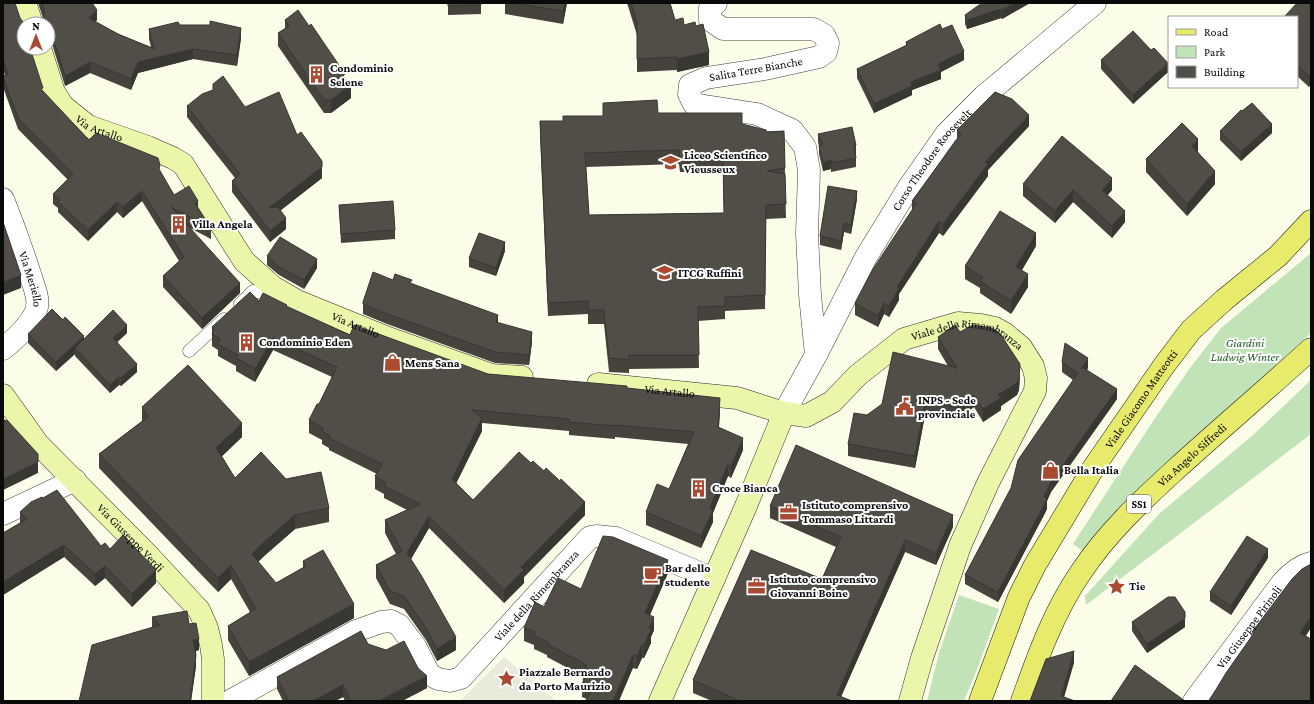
<svg xmlns="http://www.w3.org/2000/svg" width="1314" height="704" font-family="'Crimson Pro',serif">
<rect width="100%" height="100%" fill="#fbfde9"/>
<path fill="#c2e3b7" d="M 1311,253 L 1311,333 L 1239,399 L 1084,552 L 1073,544 L 1155,418 L 1190,368 L 1221,328 Z
M 1311,380 L 1311,434 L 1086,605 L 1085,596 L 1159,514 L 1253,435 Z
M 959,595 L 999,609 L 978,667 L 964,701 L 927,701 L 939,653 Z"/>
<path fill="#eaeada" d="M 504,657 L 556,701 L 460,701 Z"/>
<g fill="none" stroke-linecap="round" stroke-linejoin="round">
<defs>
<path id="lane" d="M 240,304 L 253,291 L 278,297
M 189,351 L 224,319"/>
<g id="street">
<path d="M 716,3 L 710,8 L 710,20 L 723,29 L 814,29 L 824,35 L 828,43 L 826,52 L 819,57 L 765,69 L 706,78 L 690,85 L 689,94 L 694,104 L 705,106 L 757,114 L 792,130 L 805,147 L 809,170 L 807,234 L 810,295 L 816,355"/>
<path id="s1" d="M 3,199 C 13,224 22,249 30,274 C 33,285 39,296 37,307 C 34,323 15,339 3,349"/>
<path id="s2" d="M 784,413 L 816,355 L 866,257 L 909,187 L 946,134 L 984,96 L 1095,3"/>
<path d="M 3,514 L 75,480"/>
<path id="s3" d="M 230,701 L 356,631 L 381,622 L 391,621 L 399,625 L 415,646 L 429,674 L 438,679 L 450,681 L 461,678 L 590,537 L 596,536 L 616,538 L 714,579"/>
<path id="s4" d="M 1194,701 L 1282,583 C 1290,574 1299,566 1311,563"/>
</g>
<g id="secondary">
<path d="M 25,3 L 32,24"/>
<path id="s5" d="M 40,48 L 54,92 L 63,106 L 88,126 L 148,147 L 173,158 L 183,164 L 244,261 L 273,287 L 297,301 L 383,336 L 492,375 L 522,377"/>
<path id="s6" d="M 598,384 L 737,398 L 784,413 L 806,416 L 832,402 L 858,375 L 904,339 L 958,323 L 981,325 L 995,328 L 1004,333 L 1021,347 L 1033,366 L 1036,378 L 1035,391 L 988,483 L 960,546 L 922,658 L 910,701"/>
<path id="s7" d="M 3,395 L 38,444 L 148,555 L 199,610 L 207,628 L 211,645 L 213,659 L 213,701"/>
<path d="M 660,701 L 746,506 L 784,413"/>
</g>
<g id="primary">
<path id="s8" d="M 980,701 L 1019,597 L 1035,565 L 1094,467 L 1163,367 L 1191,330 L 1224,300 L 1278,256 L 1311,221"/>
<path id="s9" d="M 1022,701 C 1038,656 1054,611 1081,572 C 1107,533 1141,501 1175,470 C 1220,429 1266,390 1311,349"/>
</g>
</defs>
<use href="#lane" stroke="#3d3d3d" stroke-width="13"/>
<use href="#street" stroke="#3d3d3d" stroke-width="23"/>
<use href="#secondary" stroke="#2c2c2c" stroke-width="23"/>
<use href="#primary" stroke="#1b1b1b" stroke-width="23"/>
<use href="#lane" stroke="#fff" stroke-width="12"/>
<use href="#street" stroke="#fff" stroke-width="22"/>
<use href="#secondary" stroke="#ebf6aa" stroke-width="22"/>
<use href="#primary" stroke="#e7ea6b" stroke-width="22"/>
</g>
<path fill="#46433d" fill-rule="evenodd" d="M 3,3 L 24,48 L 43,92 L 89,140 L 160,172 L 174,195 L 198,208 L 211,228 L 211,239 L 190,228 L 240,293 L 202,329 L 163,287 L 163,276 L 179,261 L 142,201 L 123,218 L 117,212 L 88,241 L 58,212 L 58,208 L 53,204 L 53,194 L 68,180 L 18,129 L 3,87 L 3,76 L 5,75 L 3,70 Z
M 38,3 L 92,3 L 97,20 L 95,22 L 118,34 L 151,47 L 149,39 L 149,29 L 180,25 L 241,38 L 237,66 L 193,59 L 138,73 L 131,90 L 90,73 L 65,86 L 52,44 L 48,39 L 48,24 L 41,22 L 43,18 Z
M 448,3 L 481,3 L 481,14 L 448,15 Z
M 505,3 L 567,3 L 563,24 L 505,14 Z
M 627,3 L 670,3 L 675,20 L 684,25 L 696,26 L 709,65 L 677,72 L 677,70 L 637,72 L 637,35 Z
M 1030,3 L 1002,19 L 1001,18 L 967,29 L 965,24 L 965,15 Z
M 1311,3 L 1311,84 L 1309,87 L 1297,76 L 1297,17 L 1285,17 L 1285,16 Z
M 285,20 L 309,26 L 345,78 L 351,98 L 331,113 L 324,113 L 278,46 L 278,33 L 285,29 Z
M 942,29 L 964,60 L 941,72 L 941,79 L 912,90 L 912,95 L 874,113 L 857,78 L 857,69 L 906,46 L 906,42 Z
M 1101,60 L 1168,72 L 1133,104 L 1101,69 Z
M 187,106 L 245,107 L 297,135 L 322,178 L 280,211 L 286,229 L 270,242 L 232,192 L 232,181 L 235,178 L 187,117 Z
M 1242,111 L 1272,133 L 1241,161 L 1220,140 L 1220,131 Z
M 658,113 L 742,124 L 766,132 L 784,131 L 786,218 L 766,219 L 765,309 L 725,311 L 725,319 L 698,321 L 699,368 L 629,369 L 629,373 L 609,372 L 604,324 L 588,324 L 588,314 L 548,316 L 540,135 L 540,121 L 563,121 L 603,116 ZM 679,164 L 680,172 L 723,172 L 724,213 L 589,215 L 586,167 Z
M 1029,126 L 988,170 L 988,176 L 943,236 L 939,233 L 899,294 L 899,300 L 889,317 L 884,314 L 878,327 L 855,315 L 855,303 L 912,211 L 912,201 L 957,140 L 957,130 Z
M 818,134 L 856,145 L 856,167 L 831,172 L 831,169 L 823,171 L 819,154 L 819,146 L 818,142 Z
M 1198,152 L 1215,184 L 1187,216 L 1146,172 L 1146,159 Z
M 1023,184 L 1112,190 L 1107,195 L 1125,222 L 1112,238 L 1073,202 L 1055,223 L 1023,196 Z
M 857,199 L 851,234 L 844,232 L 841,250 L 820,245 L 820,236 Z
M 339,205 L 395,230 L 395,239 L 341,243 Z
M 1036,246 L 1022,270 L 1028,287 L 1011,314 L 980,293 L 980,288 L 965,279 L 965,266 Z
M 505,251 L 496,276 L 469,267 L 469,258 Z
M 267,256 L 317,268 L 304,289 L 279,275 L 267,265 Z
M 393,280 L 412,284 L 498,323 L 532,342 L 529,365 L 495,363 L 387,324 L 363,314 L 363,302 Z
M 259,301 L 287,307 L 350,335 L 488,374 L 627,388 L 720,410 L 719,427 L 743,450 L 731,478 L 728,476 L 713,513 L 713,522 L 701,548 L 646,525 L 646,512 L 669,489 L 688,444 L 615,437 L 615,439 L 569,435 L 569,431 L 482,423 L 482,431 L 456,483 L 473,500 L 585,515 L 524,577 L 524,583 L 504,603 L 429,528 L 411,559 L 456,650 L 437,661 L 426,640 L 404,609 L 390,604 L 376,578 L 376,565 L 396,554 L 385,533 L 385,520 L 407,510 L 384,498 L 384,494 L 375,489 L 375,476 L 377,474 L 329,450 L 329,448 L 322,444 L 322,440 L 309,433 L 309,420 L 319,404 L 332,377 L 273,350 L 255,382 L 236,371 L 236,366 L 218,356 L 218,350 L 212,346 L 212,327 Z
M 63,320 L 84,339 L 127,333 L 117,342 L 137,372 L 121,386 L 119,385 L 110,393 L 75,356 L 75,354 L 56,371 L 28,343 L 28,334 Z
M 960,332 L 1020,377 L 1019,390 L 1017,395 L 1001,406 L 1001,410 L 983,422 L 974,407 L 956,420 L 926,410 L 915,468 L 848,456 L 848,444 L 867,415 L 948,366 L 938,349 L 938,337 Z
M 1062,362 L 1088,368 L 1087,370 L 1117,399 L 1051,492 L 1047,501 L 1047,509 L 1044,515 L 998,602 L 965,584 L 965,575 L 1073,380 L 1062,372 Z
M 142,407 L 242,437 L 222,456 L 235,478 L 286,479 L 329,508 L 329,522 L 295,529 L 263,557 L 258,562 L 276,583 L 303,568 L 303,561 L 354,618 L 249,676 L 228,640 L 228,626 L 250,612 L 231,579 L 218,592 L 99,468 L 99,454 L 142,421 Z
M 770,506 L 953,527 L 936,565 L 905,552 L 841,697 L 852,701 L 712,701 L 693,693 L 693,680 L 822,579 L 836,547 L 770,518 Z
M 20,512 L 101,546 L 110,549 L 156,583 L 132,607 L 105,578 L 95,586 L 64,557 L 3,595 L 3,533 L 20,523 Z
M 1268,558 L 1231,615 L 1210,601 L 1210,592 Z
M 668,573 L 650,615 L 654,630 L 651,637 L 651,643 L 644,658 L 642,658 L 637,669 L 633,668 L 587,699 L 582,697 L 583,676 L 547,657 L 547,655 L 534,649 L 534,645 L 524,641 L 524,628 L 544,607 L 581,589 Z
M 152,617 L 189,624 L 199,650 L 196,651 L 196,666 L 191,701 L 79,701 L 152,627 Z
M 1132,622 L 1185,627 L 1147,653 L 1132,631 Z
M 368,644 L 427,688 L 402,701 L 345,701 L 343,697 L 335,701 L 283,701 L 277,689 L 277,677 Z"/>
<path fill="#393732" d="M 565,3 L 567,3 L 563,24 L 563,11 Z
M 1015,3 L 1030,3 L 1002,19 L 1002,10 Z
M 1001,9 L 1001,18 L 967,29 L 967,20 Z
M 97,10 L 97,20 L 89,29 L 89,18 Z
M 241,28 L 241,38 L 237,66 L 237,55 Z
M 193,49 L 193,59 L 138,73 L 131,90 L 131,79 L 138,62 Z
M 964,51 L 964,60 L 941,72 L 941,79 L 912,90 L 912,95 L 874,113 L 874,104 L 911,82 L 938,64 Z
M 709,52 L 709,65 L 677,72 L 677,59 Z
M 90,62 L 90,73 L 65,86 L 65,76 Z
M 1168,63 L 1168,72 L 1133,104 L 1133,95 Z
M 1311,73 L 1311,84 L 1309,87 L 1309,76 Z
M 351,85 L 351,98 L 331,113 L 331,100 Z
M 1029,115 L 1029,126 L 988,170 L 988,176 L 943,236 L 943,224 L 985,162 Z
M 1272,124 L 1272,133 L 1241,161 L 1241,152 Z
M 1198,139 L 1198,152 L 1192,158 L 1192,146 Z
M 832,160 L 831,169 L 823,171 L 823,162 Z
M 322,167 L 322,178 L 269,219 L 269,208 Z
M 1215,171 L 1215,184 L 1187,216 L 1187,204 Z
M 1112,178 L 1112,190 L 1102,202 L 1102,190 Z
M 1073,190 L 1073,202 L 1055,223 L 1055,211 Z
M 142,191 L 142,201 L 123,218 L 123,207 Z
M 857,191 L 857,199 L 851,234 L 851,225 Z
M 198,201 L 198,211 L 195,203 Z
M 117,202 L 117,212 L 88,241 L 88,230 Z
M 1125,211 L 1125,222 L 1112,238 L 1112,226 Z
M 286,218 L 286,229 L 270,242 L 270,231 Z
M 939,221 L 939,233 L 899,294 L 899,300 L 889,317 L 889,306 L 897,287 Z
M 844,223 L 844,232 L 841,250 L 841,241 Z
M 1036,233 L 1036,246 L 1016,280 L 1016,267 Z
M 505,242 L 505,251 L 496,276 L 496,268 Z
M 317,259 L 317,268 L 304,289 L 304,280 Z
M 1028,274 L 1028,287 L 1011,314 L 1011,301 Z
M 21,275 L 21,288 L 3,295 L 3,282 Z
M 240,283 L 240,293 L 202,329 L 202,318 Z
M 884,303 L 884,314 L 878,327 L 878,316 Z
M 498,315 L 498,326 L 496,322 Z
M 127,325 L 127,333 L 113,346 L 113,338 Z
M 532,332 L 532,342 L 529,365 L 529,355 Z
M 84,336 L 84,345 L 75,348 L 75,354 L 56,371 L 56,362 Z
M 273,338 L 273,350 L 255,382 L 255,369 Z
M 1088,358 L 1088,368 L 1081,379 L 1081,369 Z
M 137,364 L 137,372 L 121,386 L 121,378 Z
M 1020,364 L 1019,390 L 1017,395 L 1001,406 L 1001,410 L 983,422 L 983,409 Z
M 119,377 L 119,385 L 110,393 L 110,385 Z
M 1117,389 L 1117,399 L 1051,492 L 1047,501 L 1047,509 L 1044,515 L 998,602 L 998,592 L 1051,482 Z
M 974,395 L 974,407 L 956,420 L 956,408 Z
M 720,398 L 720,410 L 718,440 L 718,427 Z
M 926,398 L 926,410 L 915,468 L 915,456 Z
M 482,418 L 482,431 L 452,492 L 452,479 Z
M 242,423 L 242,437 L 216,462 L 216,448 Z
M 743,438 L 743,450 L 731,478 L 731,466 Z
M 38,462 L 38,473 L 3,490 L 3,479 Z
M 728,464 L 728,476 L 713,513 L 713,522 L 701,548 L 701,536 L 710,508 Z
M 585,502 L 585,515 L 524,577 L 524,583 L 504,603 L 504,590 L 521,567 Z
M 295,515 L 295,529 L 263,557 L 252,568 L 252,554 L 263,543 Z
M 953,515 L 953,527 L 936,565 L 936,553 Z
M 429,516 L 429,528 L 407,566 L 407,553 Z
M 905,540 L 905,552 L 839,701 L 837,695 Z
M 64,545 L 64,557 L 3,595 L 3,582 Z
M 1268,549 L 1268,558 L 1231,615 L 1231,606 Z
M 668,560 L 668,573 L 645,626 L 645,613 Z
M 231,565 L 231,579 L 218,592 L 218,578 Z
M 105,566 L 105,578 L 95,586 L 95,574 Z
M 156,570 L 156,583 L 132,607 L 132,594 Z
M 354,604 L 354,618 L 249,676 L 249,662 Z
M 1311,616 L 1311,628 L 1300,645 L 1300,633 Z
M 654,617 L 654,630 L 651,637 L 651,643 L 644,658 L 644,645 Z
M 1185,618 L 1185,627 L 1147,653 L 1147,644 Z
M 456,637 L 456,650 L 437,661 L 437,649 Z
M 199,639 L 199,650 L 193,652 L 193,640 Z
M 642,645 L 642,658 L 637,669 L 637,656 Z
M 1074,651 L 1074,663 L 1063,701 L 1061,696 Z
M 196,655 L 196,666 L 191,701 L 190,701 Z
M 633,655 L 633,668 L 619,701 L 613,701 Z
M 427,676 L 427,688 L 402,701 L 379,701 Z
M 343,685 L 343,697 L 335,701 L 313,701 Z"/>
<path fill="#514e47" stroke="#393732" fill-rule="evenodd" d="M 3,3 L 15,3 L 20,18 L 24,23 L 26,24 L 24,24 L 24,48 L 30,48 L 43,88 L 41,89 L 89,140 L 96,133 L 158,158 L 160,165 L 159,169 L 174,195 L 189,186 L 198,201 L 195,203 L 211,228 L 171,207 L 240,283 L 202,318 L 163,276 L 184,257 L 142,191 L 123,207 L 117,202 L 88,230 L 58,202 L 60,200 L 53,194 L 73,174 L 18,118 L 3,77 L 3,76 L 8,74 L 3,59 Z
M 42,3 L 92,3 L 97,10 L 89,18 L 118,34 L 154,49 L 149,29 L 178,22 L 180,25 L 210,25 L 210,21 L 241,28 L 237,55 L 193,49 L 138,62 L 131,79 L 90,62 L 65,76 L 52,34 L 48,28 L 48,24 L 38,24 L 41,22 L 44,16 L 44,10 Z
M 448,3 L 481,3 L 481,5 L 448,6 Z
M 513,3 L 565,3 L 563,11 Z
M 631,3 L 670,3 L 675,20 L 683,18 L 684,25 L 695,22 L 696,26 L 703,24 L 709,52 L 677,59 L 677,57 L 637,59 L 637,22 Z
M 982,3 L 1015,3 L 1002,10 L 1001,9 L 967,20 L 965,15 Z
M 1297,3 L 1311,3 L 1311,73 L 1309,76 L 1297,65 L 1297,30 L 1299,29 L 1297,27 L 1297,17 L 1286,17 L 1285,16 Z
M 298,10 L 309,26 L 311,24 L 345,74 L 343,76 L 351,85 L 331,100 L 324,100 L 278,33 L 289,26 L 285,20 Z
M 940,24 L 942,29 L 952,25 L 964,51 L 938,64 L 941,70 L 911,82 L 912,86 L 874,104 L 857,69 L 907,45 L 906,42 Z
M 1133,31 L 1151,50 L 1154,48 L 1168,63 L 1133,95 L 1101,60 Z
M 223,76 L 245,107 L 279,92 L 297,135 L 301,132 L 322,161 L 322,167 L 269,208 L 278,207 L 286,218 L 270,231 L 232,181 L 240,174 L 187,106 L 202,94 L 213,90 L 213,84 Z
M 995,92 L 1012,99 L 1029,115 L 985,162 L 988,164 L 943,224 L 939,221 L 897,287 L 899,288 L 889,306 L 884,303 L 878,316 L 855,303 L 873,269 L 916,204 L 912,201 L 961,134 L 957,130 Z
M 657,100 L 658,113 L 742,113 L 742,124 L 766,130 L 766,132 L 784,131 L 785,168 L 767,171 L 785,174 L 786,204 L 766,205 L 765,295 L 725,297 L 725,306 L 698,307 L 699,355 L 629,355 L 629,360 L 609,358 L 604,310 L 588,310 L 588,301 L 548,303 L 540,121 L 563,121 L 563,116 L 603,116 L 603,103 ZM 679,150 L 680,159 L 723,158 L 724,213 L 589,215 L 585,153 Z
M 1252,103 L 1272,124 L 1241,152 L 1220,131 L 1241,110 L 1242,111 Z
M 1182,123 L 1198,139 L 1192,146 L 1215,171 L 1187,204 L 1146,159 Z
M 852,127 L 856,145 L 854,145 L 856,158 L 831,163 L 832,160 L 823,162 L 819,146 L 823,144 L 818,134 Z
M 1062,136 L 1112,178 L 1102,190 L 1125,211 L 1112,226 L 1073,190 L 1055,211 L 1023,184 Z
M 828,186 L 857,191 L 851,225 L 844,223 L 841,241 L 820,236 Z
M 393,201 L 395,230 L 341,234 L 339,205 Z
M 1000,211 L 1036,233 L 1016,267 L 1028,274 L 1011,301 L 980,281 L 983,277 L 965,266 Z
M 3,222 L 21,275 L 3,282 Z
M 479,233 L 505,242 L 496,268 L 469,258 Z
M 280,237 L 317,259 L 304,280 L 279,267 L 267,256 Z
M 373,272 L 393,280 L 395,274 L 412,280 L 410,283 L 498,315 L 496,322 L 532,332 L 529,355 L 495,352 L 387,314 L 363,304 L 363,302 Z
M 250,292 L 259,301 L 263,293 L 287,305 L 286,306 L 350,335 L 354,325 L 488,374 L 627,386 L 627,388 L 720,398 L 718,427 L 743,438 L 731,466 L 728,464 L 710,508 L 713,510 L 701,536 L 646,512 L 657,484 L 669,489 L 694,432 L 615,425 L 615,426 L 569,422 L 569,419 L 472,410 L 482,418 L 452,479 L 473,500 L 519,452 L 531,463 L 533,461 L 544,471 L 546,468 L 560,481 L 561,479 L 585,502 L 521,567 L 524,570 L 504,590 L 429,516 L 407,553 L 421,575 L 456,637 L 437,649 L 426,628 L 404,596 L 390,591 L 376,565 L 402,551 L 385,520 L 420,504 L 384,486 L 386,483 L 375,476 L 382,464 L 329,438 L 330,436 L 322,431 L 323,428 L 309,420 L 317,404 L 319,404 L 337,367 L 273,338 L 255,369 L 236,358 L 238,355 L 218,344 L 220,339 L 212,334 L 214,329 L 212,327 Z
M 52,309 L 63,320 L 65,317 L 84,336 L 56,362 L 28,334 Z
M 113,310 L 127,325 L 113,338 L 137,364 L 121,378 L 119,377 L 110,385 L 75,348 Z
M 955,325 L 960,332 L 973,325 L 991,328 L 997,331 L 1001,335 L 1020,364 L 1019,378 L 1017,383 L 998,395 L 1001,398 L 983,409 L 974,395 L 956,408 L 926,398 L 915,456 L 848,444 L 854,413 L 867,415 L 882,404 L 893,352 L 957,368 L 938,337 Z
M 1065,343 L 1088,358 L 1081,369 L 1082,367 L 1117,389 L 1051,482 L 1044,496 L 1047,499 L 1044,505 L 998,592 L 965,575 L 1011,488 L 1018,460 L 1078,373 L 1062,362 Z
M 188,365 L 242,423 L 216,448 L 235,478 L 261,452 L 286,479 L 321,472 L 329,508 L 295,515 L 263,543 L 252,554 L 276,583 L 306,566 L 303,561 L 323,550 L 354,604 L 249,662 L 228,626 L 256,609 L 231,565 L 218,578 L 99,454 L 148,417 L 142,407 Z
M 3,418 L 5,421 L 7,420 L 38,454 L 38,462 L 3,479 Z
M 796,445 L 953,515 L 936,553 L 905,540 L 837,695 L 852,701 L 740,701 L 693,680 L 751,550 L 822,579 L 841,537 L 770,506 Z
M 57,490 L 101,546 L 105,543 L 110,549 L 123,535 L 156,570 L 132,594 L 105,566 L 95,574 L 64,545 L 3,582 L 3,533 L 27,519 L 20,512 L 31,502 L 42,497 L 43,498 Z
M 603,536 L 613,537 L 668,560 L 645,613 L 654,617 L 649,628 L 651,630 L 644,645 L 642,645 L 637,656 L 633,655 L 613,701 L 585,701 L 594,689 L 582,684 L 587,675 L 583,673 L 587,665 L 547,644 L 548,642 L 534,636 L 535,632 L 524,628 L 535,602 L 544,607 L 558,578 L 581,589 Z
M 1247,536 L 1268,549 L 1231,606 L 1210,592 Z
M 1311,564 L 1311,616 L 1300,633 L 1311,639 L 1311,701 L 1209,701 L 1226,673 L 1254,633 L 1252,632 L 1292,579 L 1302,569 Z
M 1168,597 L 1175,597 L 1185,612 L 1185,618 L 1147,644 L 1132,622 Z
M 187,611 L 189,624 L 196,623 L 199,639 L 193,640 L 196,655 L 190,701 L 79,701 L 92,645 L 160,625 L 152,617 Z
M 361,631 L 368,644 L 386,650 L 404,641 L 418,668 L 427,676 L 379,701 L 351,701 L 343,685 L 313,701 L 289,701 L 277,677 Z
M 1074,651 L 1061,696 L 1075,701 L 1030,701 L 1046,659 Z
M 1135,665 L 1185,701 L 1111,701 Z"/>
<defs>
<symbol id="building-bare" viewBox="-9 -9 18 18"><path d="M-4-6H4V6H1V3H-1V6H-4ZM-2.5-4.3h1.7v1.8h-1.7ZM.8-4.3h1.7v1.8H.8ZM-2.5-1h1.7V.8h-1.7ZM.8-1h1.7V.8H.8Z" fill="#aa4b31" stroke="#fff" stroke-width="2.5" paint-order="stroke"/></symbol>
<symbol id="university-bare" viewBox="-9 -9 18 18"><path d="M0-5L7-2L0 1L-7-2ZM-4 1L0 2.5L4 1V4Q0 6-4 4Z" fill="#aa4b31" stroke="#fff" stroke-width="2.5" paint-order="stroke"/></symbol>
<symbol id="shop-bare" viewBox="-9 -9 18 18"><path d="M-5-2.5h2.3a2.7 3.5 0 0 1 5.4 0H5L5.5 6h-11ZM-1.5-2.5h3a1.5 2.3 0 0 0-3 0Z" fill="#aa4b31" stroke="#fff" stroke-width="2.5" paint-order="stroke"/></symbol>
<symbol id="civic-bare" viewBox="-9 -9 18 18"><path d="M-.6-6.5H3V-4.5H.6V-3L4-1V1h2V6H-6V1h2V-1L-.6-3ZM-1.2 2.5V6h2.4V2.5Z" fill="#aa4b31" stroke="#fff" stroke-width="2.5" paint-order="stroke"/></symbol>
<symbol id="office-bare" viewBox="-9 -9 18 18"><path d="M-6-3h4V-5.5h4V-3h4V5H-6ZM-1-4.5V-3h2v-1.5ZM-6 0V1H6V0Z" fill="#aa4b31" stroke="#fff" stroke-width="2.5" paint-order="stroke"/></symbol>
<symbol id="cafe-bare" viewBox="-9 -9 18 18"><path d="M-5.5-4.5H6V0H3Q3 3.5 0 3.5H-2.5Q-5.5 3.5-5.5 0ZM3-3.2v2h1.7v-2ZM-6 4.5H4V6H-6Z" fill="#aa4b31" stroke="#fff" stroke-width="2.5" paint-order="stroke"/></symbol>
<symbol id="sight-bare" viewBox="-9 -9 18 18"><path d="M0-6L1.8-2.2L6-1.7L2.9 1.2L3.7 5.4L0 3.3L-3.7 5.4L-2.9 1.2L-6-1.7L-1.8-2.2Z" fill="#aa4b31" stroke="#fff" stroke-width="2.5" paint-order="stroke"/></symbol>
</defs>
<g fill-rule="evenodd">
<use href="#building-bare" x="304" y="62" width="25" height="25"/>
<use href="#university-bare" x="658" y="150" width="25" height="25"/>
<use href="#building-bare" x="166" y="212" width="25" height="25"/>
<use href="#university-bare" x="652" y="260" width="25" height="25"/>
<use href="#building-bare" x="234" y="330" width="25" height="25"/>
<use href="#shop-bare" x="380" y="350" width="25" height="25"/>
<use href="#civic-bare" x="892" y="394" width="25" height="25"/>
<use href="#shop-bare" x="1038" y="458" width="25" height="25"/>
<use href="#building-bare" x="686" y="476" width="25" height="25"/>
<use href="#office-bare" x="776" y="500" width="25" height="25"/>
<use href="#cafe-bare" x="640" y="562" width="25" height="25"/>
<use href="#office-bare" x="744" y="574" width="25" height="25"/>
<use href="#sight-bare" x="1104" y="574" width="25" height="25"/>
<use href="#sight-bare" x="494" y="666" width="25" height="25"/>
</g>
<g text-anchor="middle" stroke-width="4" stroke-linejoin="round" paint-order="stroke">
<rect fill="#fff" stroke="#545454" stroke-width="1" x="1127" y="495" width="24" height="18" rx="3"/>
<g font-size="11" font-weight="bold" fill="#0a0a0a">
<text x="1139" y="508">SS1</text>
</g>
<g font-size="12" font-weight="bold" fill="#0a0a0a" stroke="#fff" text-anchor="start">
<text x="330" y="72">Condominio<tspan x="330" dy="14">Selene</tspan></text>
<text x="684" y="159">Liceo Scientifico<tspan x="684" dy="14">Vieusseux</tspan></text>
<text x="192" y="228">Villa Angela</text>
<text x="678" y="277">ITCG Ruffini</text>
<text x="259" y="346">Condominio Eden</text>
<text x="405" y="367">Mens Sana</text>
<text x="918" y="404">INPS - Sede<tspan x="918" dy="14">provinciale</tspan></text>
<text x="1064" y="474">Bella Italia</text>
<text x="712" y="492">Croce Bianca</text>
<text x="802" y="509">Istituto comprensivo<tspan x="802" dy="14">Tommaso Littardi</tspan></text>
<text x="665" y="572">Bar dello<tspan x="665" dy="14">studente</tspan></text>
<text x="770" y="583">Istituto comprensivo<tspan x="770" dy="14">Giovanni Boine</tspan></text>
<text x="1129" y="590">Tie</text>
<text x="519" y="676">Piazzale Bernardo<tspan x="519" dy="14">da Porto Maurizio</tspan></text>
</g>
<g font-size="12" fill="#0a0a0a" stroke="#fff">
<text transform="translate(756 69) rotate(-10)" y="4">Salita Terre Bianche</text>
<text dy="4" stroke="none"><textPath href="#s5" startOffset="106">Via Artallo</textPath></text>
<text dy="4" stroke="none"><textPath href="#s2" startOffset="294">Corso Theodore Roosevelt</textPath></text>
<text dy="4" stroke="none"><textPath href="#s1" startOffset="85">Via Meriello</textPath></text>
<text dy="4" stroke="none"><textPath href="#s5" startOffset="442">Via Artallo</textPath></text>
<text dy="4" stroke="none"><textPath href="#s6" startOffset="404">Viale della Rimembranza</textPath></text>
<text dy="4" stroke="none"><textPath href="#s6" startOffset="72">Via Artallo</textPath></text>
<text dy="4" stroke="none"><textPath href="#s8" startOffset="344">Viale Giacomo Matteotti</textPath></text>
<text dy="4" stroke="none"><textPath href="#s9" startOffset="304">Via Angelo Siffredi</textPath></text>
<text dy="4" stroke="none"><textPath href="#s7" startOffset="192">Via Giuseppe Verdi</textPath></text>
<text dy="4" stroke="none"><textPath href="#s3" startOffset="393">Viale della Rimembranza</textPath></text>
<text dy="4" stroke="none"><textPath href="#s4" startOffset="92">Via Giuseppe Pirinoli</textPath></text>
</g>
<g font-size="12" font-style="italic" fill="#225925" stroke="#fff">
<text x="1245" y="347">Giardini<tspan x="1245" dy="14">Ludwig Winter</tspan></text>
</g>
</g>
<rect width="1314" height="704" fill="none" stroke="#0a0a0a" stroke-width="8"/>
<rect x="1168" y="16" width="130" height="72" fill="#ffffff" stroke="#9d9d9d"/>
<rect x="1176" y="29" width="20" height="6" fill="#e7ea6b" stroke="#9d9d9d"/>
<text x="1204" y="36" font-size="12" fill="#0a0a0a">Road</text>
<rect x="1176" y="46" width="20" height="12" fill="#c2e3b7" stroke="#9d9d9d"/>
<text x="1204" y="56" font-size="12" fill="#0a0a0a">Park</text>
<rect x="1176" y="66" width="20" height="12" fill="#514e47" stroke="#9d9d9d"/>
<text x="1204" y="76" font-size="12" fill="#0a0a0a">Building</text>
<g transform="translate(36 36)"><circle r="19" fill="#ffffff" stroke="#9d9d9d"/>
<path d="M0-3L7 15L0 10L-7 15Z" fill="#aa4b31"/>
<text y="-6" font-size="11" font-weight="bold" text-anchor="middle" fill="#0a0a0a">N</text>
</g>
</svg>
